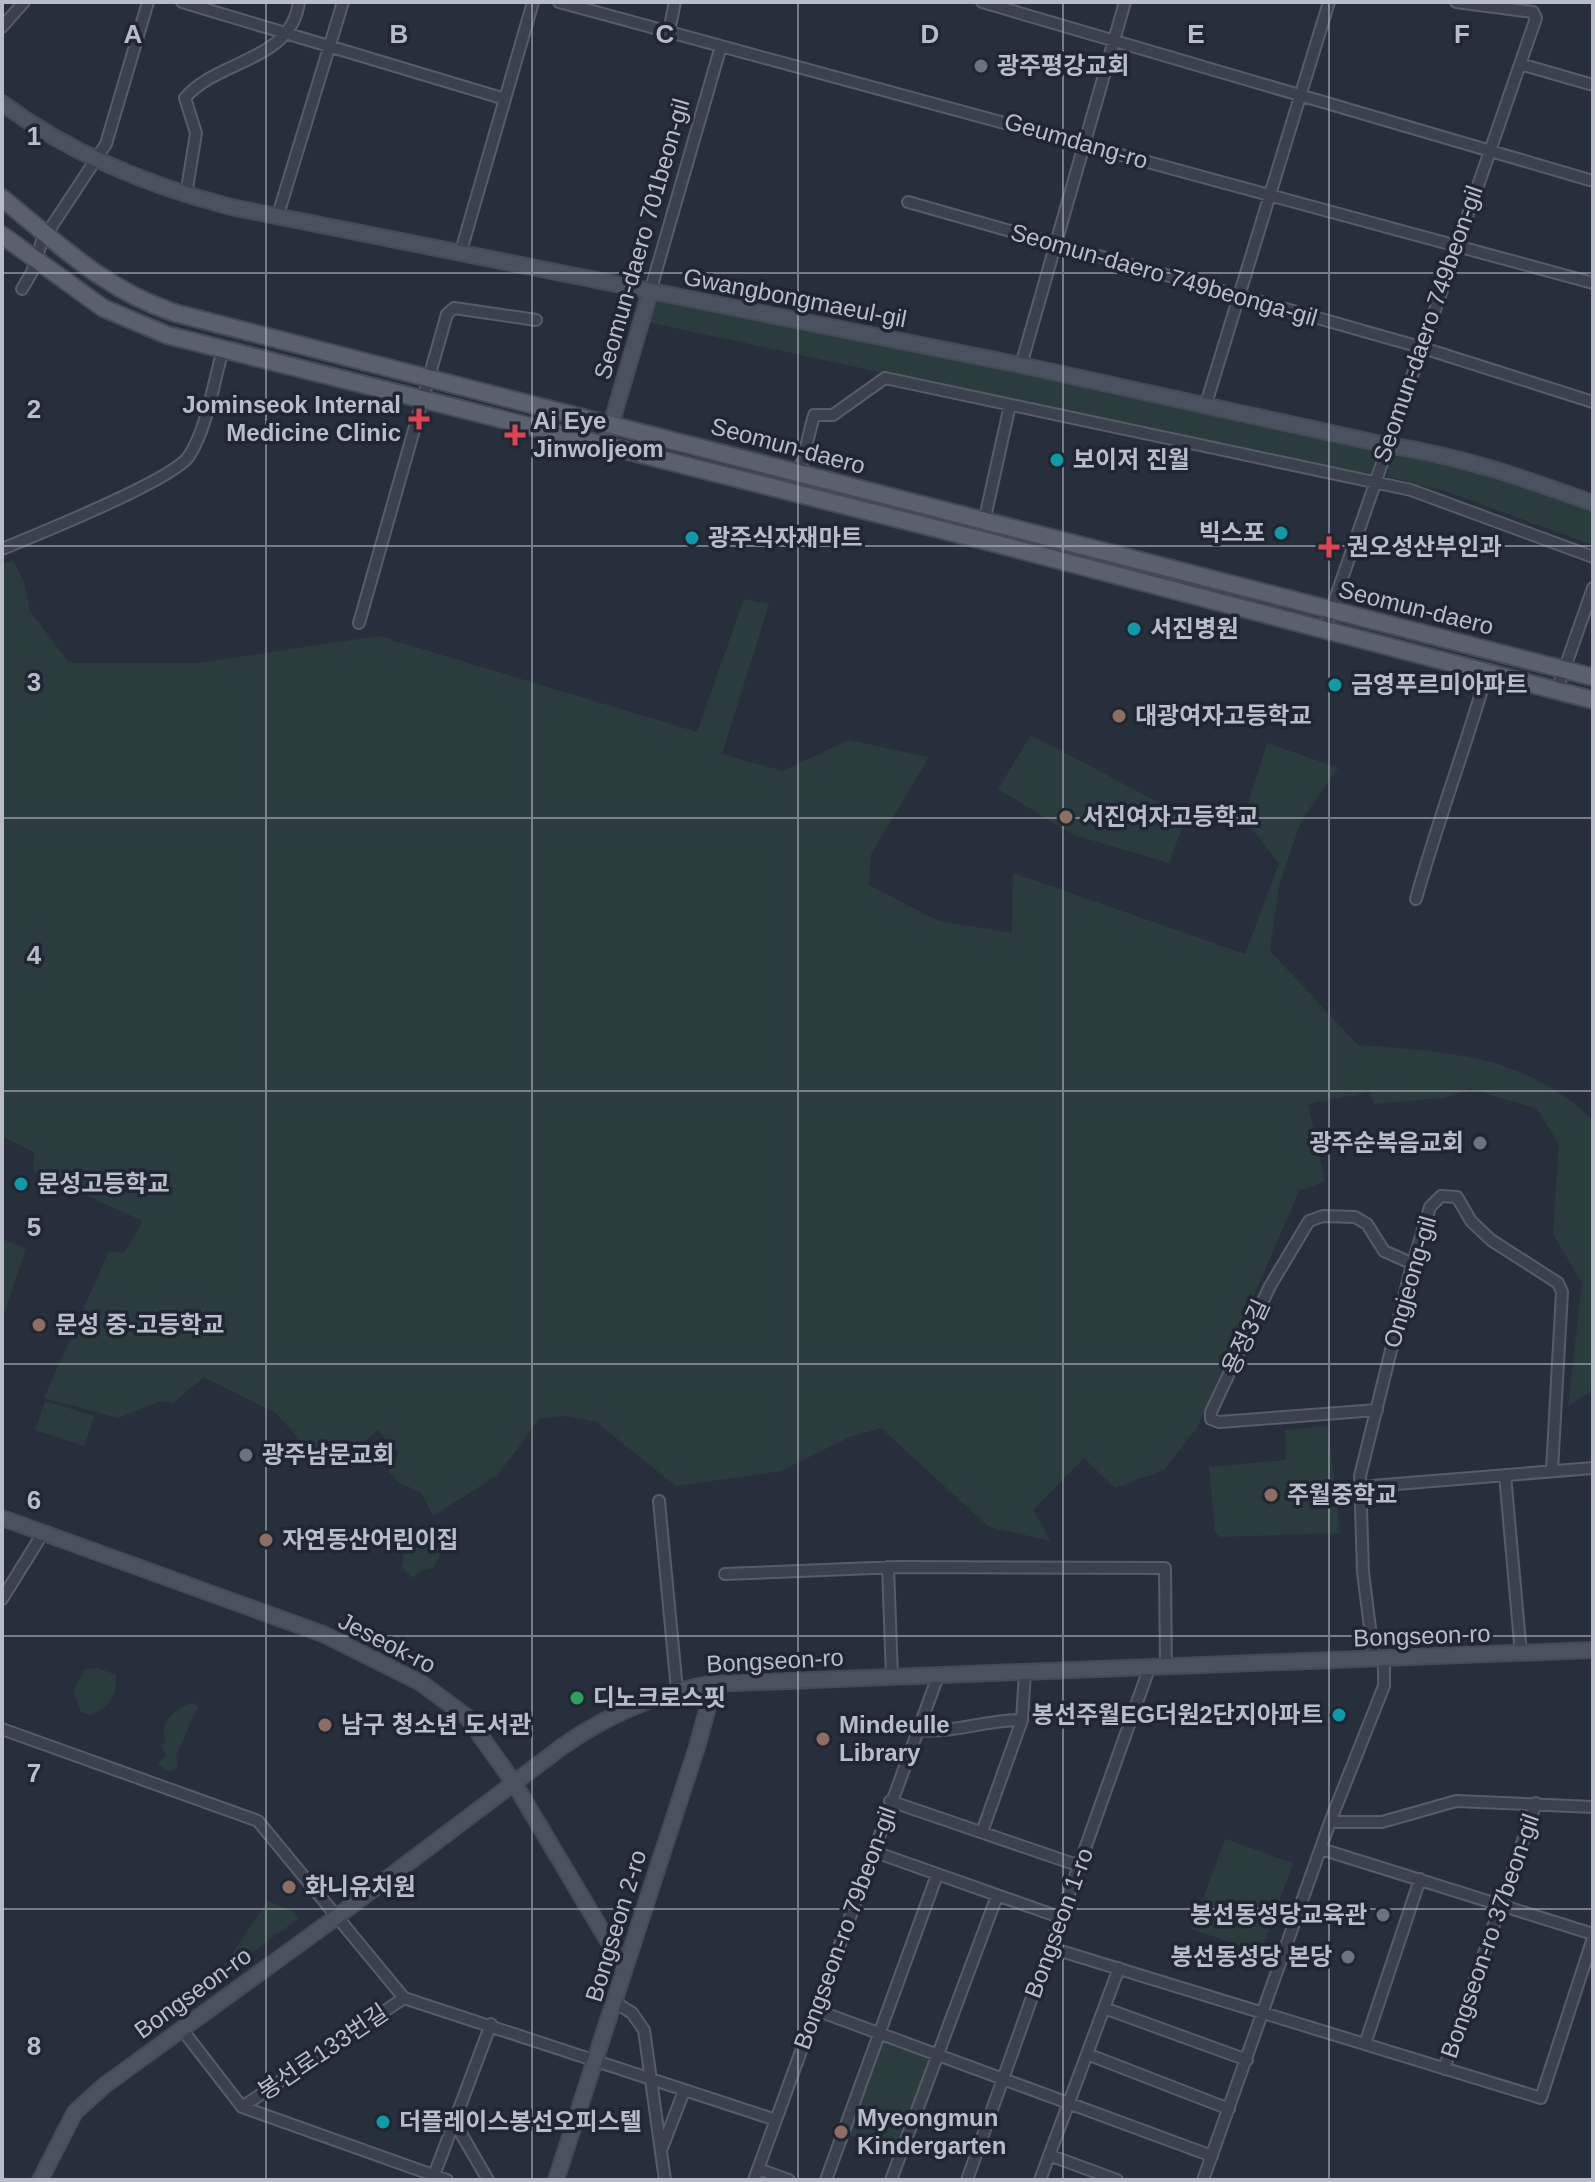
<svg xmlns="http://www.w3.org/2000/svg" width="1595" height="2182" font-family="Helvetica,'Noto Sans KR',sans-serif">
<rect width="100%" height="100%" fill="#282f3c"/>
<path fill="#2b3c3e" d="M 654,299 L 1380,447 L 1370,477 L 647,322 Z
M 1394,452 L 1494,472 L 1593,510 L 1593,545 L 1445,491 L 1386,476 Z
M 13,560 L 24,582 L 30,611 L 69,663 L 198,663 L 379,636 L 697,732 L 744,599 L 769,604 L 722,754 L 783,771 L 848,740 L 929,757 L 871,854 L 869,885 L 939,921 L 1012,933 L 1013,873 L 1245,954 L 1279,863 L 1250,827 L 1247,807 L 1267,743 L 1338,768 L 1301,821 L 1279,885 L 1270,951 L 1358,1045 C 1449,1052 1523,1054 1593,1120 L 1593,1390 L 1568,1406 L 1582,1283 L 1553,1234 L 1559,1144 L 1537,1109 L 1471,1089 L 1442,1098 L 1374,1104 L 1370,1092 L 1308,1104 L 1325,1181 L 1299,1191 L 1197,1428 L 1164,1470 L 1115,1488 L 1084,1458 L 1033,1510 L 1051,1541 L 989,1527 L 881,1428 L 850,1437 L 781,1471 L 676,1486 L 596,1422 L 565,1416 L 540,1418 L 498,1475 L 433,1516 L 421,1492 L 399,1483 L 388,1471 L 399,1453 L 378,1430 L 362,1444 L 350,1462 L 307,1448 L 276,1413 L 204,1377 L 173,1403 L 161,1401 L 118,1418 L 44,1398 L 109,1251 L 124,1253 L 143,1221 L 33,1171 L 34,1152 L 2,1136 L 2,564 Z
M 1031,735 L 1186,817 L 1169,863 L 1074,835 L 998,789 Z
M 2,1239 L 26,1249 L 2,1320 Z
M 45,1401 L 94,1416 L 84,1446 L 35,1430 Z
M 1328,1426 L 1340,1533 L 1220,1537 L 1215,1532 L 1209,1467 L 1286,1460 L 1285,1430 Z
M 410,1546 L 421,1549 L 425,1546 L 438,1548 L 440,1555 L 433,1568 L 421,1570 L 413,1578 L 401,1566 L 404,1559 L 400,1547 Z
M 98,1668 L 116,1675 C 116,1695 111,1707 91,1715 L 81,1712 L 73,1691 L 85,1669 Z
M 193,1703 L 198,1706 L 176,1756 L 178,1767 L 170,1772 L 158,1764 L 166,1755 L 161,1745 L 166,1743 C 158,1722 175,1709 193,1703 Z
M 1225,1839 L 1293,1863 L 1261,1953 L 1192,1929 Z
M 268,1901 L 296,1913 L 294,1915 L 299,1918 L 212,1983 Z
M 882,2038 L 927,2055 L 929,2061 L 895,2152 L 847,2134 Z"/>
<g fill="none" stroke-linecap="round" stroke-linejoin="round">
<defs>
<path id="street" d="M 182,2 L 505,99
M 559,2 L 1593,283
M 982,2 L 1593,181
M 2,27 L 24,2
M 669,31 L 675,2
M 1520,64 L 1593,85
M 186,195 L 196,133 L 185,98 C 218,59 291,62 299,2
M 908,202 L 1420,347 L 1593,402
M 277,218 L 343,2
M 461,251 L 533,2
M 22,289 L 32,272 L 42,241 L 106,144 L 148,2
M 650,292 L 721,46
M 1021,365 L 1125,2
M 1205,407 L 1329,2
M 799,474 L 814,415 L 833,415 L 885,378 L 1411,490 L 1593,557
M 984,522 L 1010,405
M 2,549 C 36,535 173,480 189,456 C 208,426 213,383 223,350
M 359,623 L 447,314 L 454,308 L 536,320
M 1324,631 L 1536,18 L 1533,12 L 1456,2
M 1557,690 L 1593,588
M 1416,899 C 1437,823 1465,749 1487,673
M 1377,1410 L 1219,1422 L 1211,1419 L 1211,1412 L 1270,1286 L 1309,1221 L 1323,1216 L 1355,1217 L 1367,1224 L 1384,1251 L 1413,1264
M 1505,1475 L 1521,1654
M 1359,1487 L 1593,1468
M 659,1501 L 677,1690
M 888,1567 L 892,1677
M 725,1574 L 898,1567 L 1165,1568 L 1166,1666
M 2,1599 L 43,1533
M 1374,1660 L 1363,1572 L 1360,1476 L 1411,1269 L 1430,1207 L 1441,1196 L 1457,1197 L 1471,1221 L 1491,1240 L 1558,1283 L 1562,1292 L 1552,1470
M 2,1729 L 258,1821 L 404,1998 L 776,2120
M 917,1730 C 958,1733 984,1720 1022,1720
M 890,1801 L 1080,1866
M 1330,1822 L 1382,1822 L 1456,1801 L 1593,1807
M 982,1832 L 1022,1720 L 1025,1672
M 1321,1849 L 1593,1934
M 872,1851 L 1062,1918
M 1051,1948 L 1541,2098 L 1593,1938
M 615,2002 L 632,2013 L 644,2030 L 665,2180
M 1104,2008 L 1247,2060
M 816,2010 L 1212,2156
M 181,2028 L 242,2107 L 447,2180
M 1365,2044 L 1420,1879
M 1087,2054 L 1229,2109
M 1444,2069 L 1536,1803
M 242,2107 L 404,1998
M 452,2126 L 459,2130 L 488,2180
M 662,2148 L 684,2091
M 1049,2155 L 1117,2180
M 758,2169 L 789,2180
M 433,2178 L 491,2024
M 754,2180 L 938,1676
M 826,2180 L 937,1875
M 891,2180 L 997,1896
M 967,2180 L 1150,1666
M 1040,2180 L 1119,1968
M 1203,2180 L 1330,1822 L 1384,1686 L 1384,1659"/>
<path id="secondary" d="M 2,103 C 69,153 150,186 231,207 L 1021,365 L 1386,445 C 1458,455 1524,478 1593,503
M 605,445 L 650,292
M 2,1518 L 323,1634 L 421,1683 L 467,1717 L 514,1783 L 624,1968
M 40,2180 L 75,2112 L 105,2085 L 335,1918 L 563,1746 C 609,1714 654,1695 708,1684 L 1593,1650
M 556,2180 L 697,1747 L 708,1707 L 708,1684"/>
<path id="primary" d="M 2,198 C 59,244 103,289 175,313 L 1593,677
M 2,235 L 103,308 L 167,335 L 982,540 L 1593,700"/>
</defs>
<use href="#street" stroke="#565d67" stroke-width="14"/>
<use href="#secondary" stroke="#454b56" stroke-width="18"/>
<use href="#primary" stroke="#454b56" stroke-width="20"/>
<use href="#street" stroke="#3c424d" stroke-width="10"/>
<use href="#secondary" stroke="#4a515f" stroke-width="14"/>
<use href="#primary" stroke="#5a616c" stroke-width="16"/>
</g>
<path fill="none" stroke="#b8bdc7" stroke-width="2" stroke-opacity="0.55" d="M 266,2 L 266,2180M 532,2 L 532,2180M 798,2 L 798,2180M 1063,2 L 1063,2180M 1329,2 L 1329,2180M 2,273 L 1593,273M 2,546 L 1593,546M 2,818 L 1593,818M 2,1091 L 1593,1091M 2,1364 L 1593,1364M 2,1636 L 1593,1636M 2,1909 L 1593,1909"/>
<g fill="#6b7280" stroke="#202732" stroke-width="3">
<circle cx="981" cy="66" r="8"/>
<circle cx="1480" cy="1143" r="8"/>
<circle cx="246" cy="1455" r="8"/>
<circle cx="1383" cy="1915" r="8"/>
<circle cx="1348" cy="1957" r="8"/>
</g>
<g fill="#e0444e" stroke="#202732" stroke-width="3">
<path d="M415 407h8v8h8v8h-8v8h-8v-8h-8v-8h8z"/>
<path d="M511 423h8v8h8v8h-8v8h-8v-8h-8v-8h8z"/>
<path d="M1325 535h8v8h8v8h-8v8h-8v-8h-8v-8h8z"/>
</g>
<g fill="#0f9aa8" stroke="#202732" stroke-width="3">
<circle cx="1057" cy="460" r="8"/>
<circle cx="1281" cy="533" r="8"/>
<circle cx="692" cy="538" r="8"/>
<circle cx="1134" cy="629" r="8"/>
<circle cx="1335" cy="685" r="8"/>
<circle cx="21" cy="1184" r="8"/>
<circle cx="1339" cy="1715" r="8"/>
<circle cx="383" cy="2122" r="8"/>
</g>
<g fill="#8d6e63" stroke="#202732" stroke-width="3">
<circle cx="1119" cy="716" r="8"/>
<circle cx="1066" cy="817" r="8"/>
<circle cx="39" cy="1325" r="8"/>
<circle cx="1271" cy="1495" r="8"/>
<circle cx="266" cy="1540" r="8"/>
<circle cx="325" cy="1725" r="8"/>
<circle cx="823" cy="1739" r="8"/>
<circle cx="289" cy="1887" r="8"/>
<circle cx="841" cy="2132" r="8"/>
</g>
<circle fill="#2e9e5b" stroke="#202732" stroke-width="3" cx="577" cy="1698" r="8"/>
<g text-anchor="middle" stroke-width="7" stroke-linejoin="round" paint-order="stroke">
<g font-size="24" font-weight="bold" fill="#b8bdc7" stroke="#202732" text-anchor="start">
<text x="997" y="74">광주평강교회</text>
<text x="401" y="413" text-anchor="end">Jominseok Internal<tspan x="401" dy="28">Medicine Clinic</tspan></text>
<text x="533" y="429">Ai Eye<tspan x="533" dy="28">Jinwoljeom</tspan></text>
<text x="1073" y="468">보이저 진월</text>
<text x="1265" y="541" text-anchor="end">빅스포</text>
<text x="708" y="546">광주식자재마트</text>
<text x="1347" y="555">권오성산부인과</text>
<text x="1150" y="637">서진병원</text>
<text x="1351" y="693">금영푸르미아파트</text>
<text x="1135" y="724">대광여자고등학교</text>
<text x="1082" y="825">서진여자고등학교</text>
<text x="1464" y="1151" text-anchor="end">광주순복음교회</text>
<text x="37" y="1192">문성고등학교</text>
<text x="55" y="1333">문성 중-고등학교</text>
<text x="262" y="1463">광주남문교회</text>
<text x="1287" y="1503">주월중학교</text>
<text x="282" y="1548">자연동산어린이집</text>
<text x="593" y="1706">디노크로스핏</text>
<text x="1323" y="1723" text-anchor="end">봉선주월EG더원2단지아파트</text>
<text x="341" y="1733">남구 청소년 도서관</text>
<text x="839" y="1733">Mindeulle<tspan x="839" dy="28">Library</tspan></text>
<text x="305" y="1895">화니유치원</text>
<text x="1367" y="1923" text-anchor="end">봉선동성당교육관</text>
<text x="1332" y="1965" text-anchor="end">봉선동성당 본당</text>
<text x="857" y="2126">Myeongmun<tspan x="857" dy="28">Kindergarten</tspan></text>
<text x="399" y="2130">더플레이스봉선오피스텔</text>
</g>
<g font-size="24" fill="#b8bdc7" stroke="#202732">
<text transform="translate(1076 141) rotate(16)" y="8">Geumdang-ro</text>
<text transform="translate(642 239) rotate(-74)" y="8">Seomun-daero 701beon-gil</text>
<text transform="translate(1164 275) rotate(16)" y="8">Seomun-daero 749beonga-gil</text>
<text transform="translate(795 298) rotate(11)" y="8">Gwangbongmaeul-gil</text>
<text transform="translate(1428 324) rotate(-71)" y="8">Seomun-daero 749beon-gil</text>
<text transform="translate(788 446) rotate(15)" y="8">Seomun-daero</text>
<text transform="translate(1416 608) rotate(14)" y="8">Seomun-daero</text>
<text transform="translate(1410 1282) rotate(-74)" y="8">Ongjeong-gil</text>
<text transform="translate(1246 1337) rotate(-65)" y="8">용정3길</text>
<text transform="translate(1422 1636) rotate(-2)" y="8">Bongseon-ro</text>
<text transform="translate(387 1643) rotate(27)" y="8">Jeseok-ro</text>
<text transform="translate(775 1661) rotate(-3)" y="8">Bongseon-ro</text>
<text transform="translate(1059 1923) rotate(-70)" y="8">Bongseon 1-ro</text>
<text transform="translate(616 1926) rotate(-73)" y="8">Bongseon 2-ro</text>
<text transform="translate(845 1928) rotate(-70)" y="8">Bongseon-ro 79beon-gil</text>
<text transform="translate(1490 1936) rotate(-71)" y="8">Bongseon-ro 37beon-gil</text>
<text transform="translate(193 1993) rotate(-36)" y="8">Bongseon-ro</text>
<text transform="translate(323 2052) rotate(-34)" y="8">봉선로133번길</text>
</g>
</g>
<g font-size="26" text-anchor="middle" font-weight="bold" fill="#b8bdc7" stroke="#202732" stroke-width="7" stroke-linejoin="round" paint-order="stroke">
<text x="133" y="43">A</text>
<text x="399" y="43">B</text>
<text x="665" y="43">C</text>
<text x="930" y="43">D</text>
<text x="1196" y="43">E</text>
<text x="1462" y="43">F</text>
<text x="34" y="145">1</text>
<text x="34" y="418">2</text>
<text x="34" y="691">3</text>
<text x="34" y="964">4</text>
<text x="34" y="1236">5</text>
<text x="34" y="1509">6</text>
<text x="34" y="1782">7</text>
<text x="34" y="2055">8</text>
</g>
<rect width="1595" height="2182" fill="none" stroke="#b8bdc7" stroke-width="8"/>
</svg>
